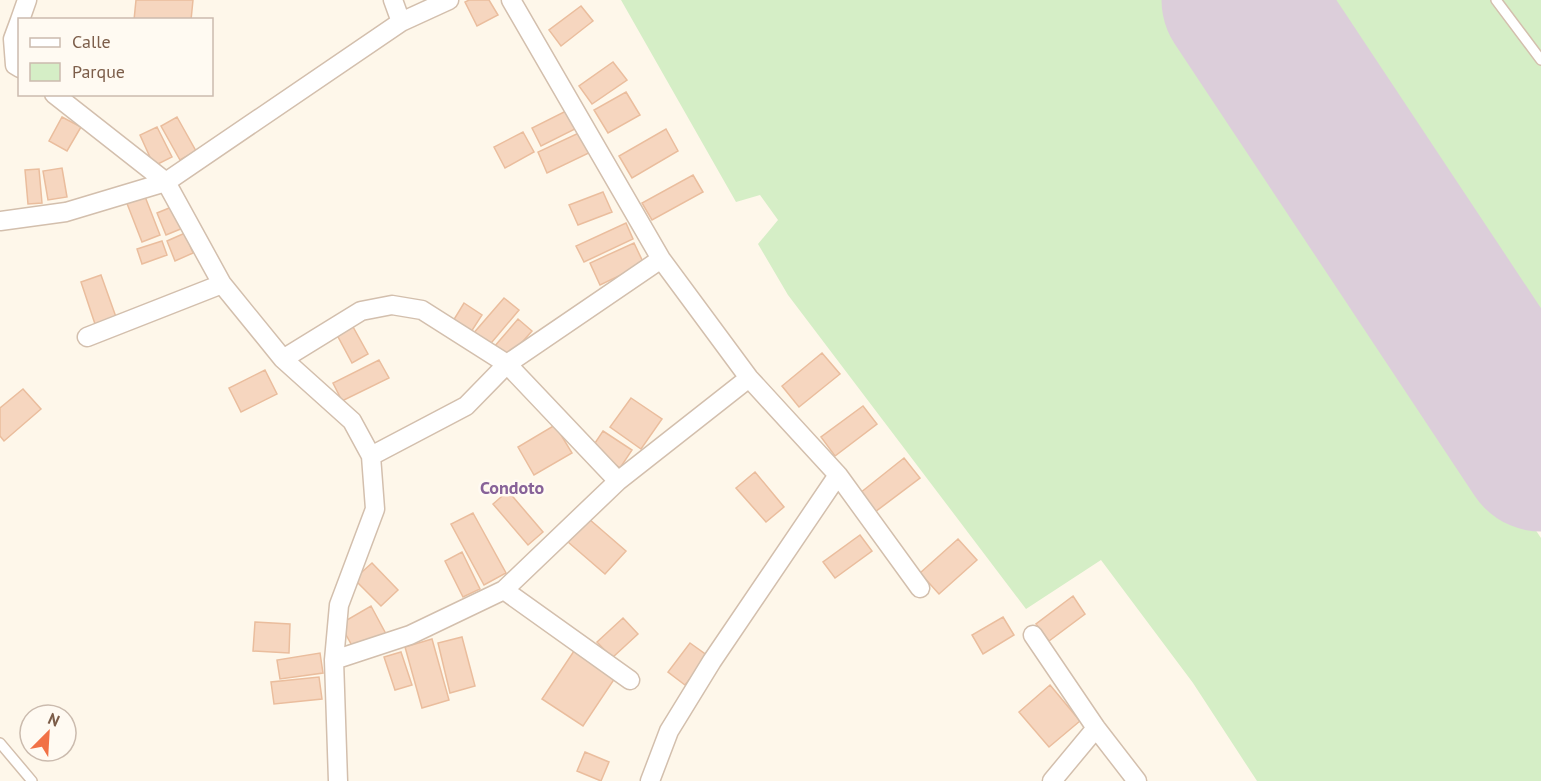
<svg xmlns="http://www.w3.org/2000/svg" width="1541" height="781" font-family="'PT Sans',sans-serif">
<rect width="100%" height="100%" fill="#fef7ea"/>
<path fill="#d5eec6" d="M 621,0 L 1179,0 L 1541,538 L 1541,781 L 1257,781 L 1193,683 L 1101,560 L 1026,609 L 788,295 L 758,244 L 778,220 L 760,195 L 736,202 Z
M 1327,0 L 1541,0 L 1541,319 Z"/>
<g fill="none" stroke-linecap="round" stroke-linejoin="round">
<path stroke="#dcceda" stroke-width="159" d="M 1241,0 L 1541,452"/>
</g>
<path fill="#f6d6bf" stroke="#eabd9d" stroke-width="1.5" d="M 136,0 L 193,0 L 191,20 L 134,20 Z
M 469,0 L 489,0 L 498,15 L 477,26 L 465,2 Z
M 581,6 L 593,21 L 561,46 L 549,30 Z
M 613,62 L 627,80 L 592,104 L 579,86 Z
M 626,92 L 640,115 L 608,133 L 594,110 Z
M 566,111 L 575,129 L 541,146 L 532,128 Z
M 62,117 L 81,127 L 67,151 L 49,141 Z
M 177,117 L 196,151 L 180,160 L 161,126 Z
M 157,127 L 172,157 L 154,166 L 140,135 Z
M 666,129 L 678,151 L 632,178 L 619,156 Z
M 583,131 L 593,151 L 547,173 L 538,152 Z
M 523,132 L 534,152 L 505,168 L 494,147 Z
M 62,168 L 67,197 L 48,200 L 43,171 Z
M 39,169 L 42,203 L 28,204 L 25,170 Z
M 693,175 L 703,192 L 652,220 L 642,203 Z
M 603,192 L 612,212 L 578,225 L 569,205 Z
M 144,194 L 160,235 L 142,242 L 126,201 Z
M 174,206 L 183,228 L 166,235 L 157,213 Z
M 626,223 L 633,239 L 584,262 L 576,246 Z
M 185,233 L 193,253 L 175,261 L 167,241 Z
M 162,241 L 167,255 L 142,264 L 137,249 Z
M 634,243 L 644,264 L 600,285 L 590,263 Z
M 101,275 L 116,317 L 95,324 L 81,282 Z
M 504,298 L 519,310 L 487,348 L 472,335 Z
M 464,303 L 482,315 L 471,332 L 453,321 Z
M 518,319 L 532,331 L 507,359 L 494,347 Z
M 352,325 L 368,354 L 352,363 L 336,333 Z
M 822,353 L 840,374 L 799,407 L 782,386 Z
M 379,360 L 389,378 L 342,401 L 333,383 Z
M 265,370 L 277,394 L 241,412 L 229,388 Z
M 23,389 L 41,409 L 4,441 L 0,436 L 0,408 Z
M 631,398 L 662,419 L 641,449 L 610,427 Z
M 863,406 L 877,424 L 835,456 L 821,437 Z
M 555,425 L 572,453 L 534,475 L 518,447 Z
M 603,431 L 632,450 L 620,468 L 591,449 Z
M 904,458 L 920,478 L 875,512 L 860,493 Z
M 755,472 L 784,507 L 766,522 L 736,488 Z
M 508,491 L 543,532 L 528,545 L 493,504 Z
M 473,513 L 506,573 L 484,585 L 451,524 Z
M 589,519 L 626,551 L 605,574 L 568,542 Z
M 860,535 L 872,551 L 835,578 L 823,562 Z
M 958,539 L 977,560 L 939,594 L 920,573 Z
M 462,552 L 480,589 L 463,597 L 445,561 Z
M 372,563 L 398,590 L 381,606 L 354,579 Z
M 1073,596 L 1085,614 L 1049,641 L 1036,624 Z
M 371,606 L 386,634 L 355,651 L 340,624 Z
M 1003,617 L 1014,635 L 983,654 L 972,635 Z
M 623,618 L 638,634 L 612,658 L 597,642 Z
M 255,622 L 290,624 L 289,653 L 253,651 Z
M 462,637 L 475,686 L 450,693 L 438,643 Z
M 432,639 L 449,700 L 422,708 L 405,647 Z
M 690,643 L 708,656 L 685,685 L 668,672 Z
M 574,651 L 615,678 L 583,726 L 542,699 Z
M 401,652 L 412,685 L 395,690 L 384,657 Z
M 320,653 L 323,673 L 280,679 L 277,660 Z
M 319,677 L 322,699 L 274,704 L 271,682 Z
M 1050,685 L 1080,721 L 1049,747 L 1019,712 Z
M 585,752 L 609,762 L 601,781 L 577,771 Z"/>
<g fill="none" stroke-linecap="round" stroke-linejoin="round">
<defs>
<path id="lane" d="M 1496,0 L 1541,60
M 0,743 L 32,781"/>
<path id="street" d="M 393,0 L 401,22
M 511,0 L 661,259 L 749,378 L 838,475 L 920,588
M 20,20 L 13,39 L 15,65 L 20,68
M 20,20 L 27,0
M 54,94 L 166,182 L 222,284 L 283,359 L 352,421 L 371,456 L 375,509 L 339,605 L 334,660 L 338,781
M 0,221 L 66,212 L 166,182 L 401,22 L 449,0
M 87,337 L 222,284
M 283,359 L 361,311 L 392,305 L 422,310 L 507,364 L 618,481
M 371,456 L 466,406 L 507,364 L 661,259
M 504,590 L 630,680
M 1033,635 L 1096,728 L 1137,781
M 334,660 L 410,635 L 504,590 L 618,481 L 749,378
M 650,781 L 669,731 L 712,661 L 838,475
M 1052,781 L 1096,728"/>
</defs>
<use href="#lane" stroke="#d3bfad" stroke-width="12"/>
<use href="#street" stroke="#d3bfad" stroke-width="21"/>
<use href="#lane" stroke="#fff" stroke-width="9"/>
<use href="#street" stroke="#fff" stroke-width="18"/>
</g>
<g text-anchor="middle" stroke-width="5" stroke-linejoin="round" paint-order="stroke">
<g font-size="18" font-weight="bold" fill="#876298" stroke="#fffaf2">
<text x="512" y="494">Condoto</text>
</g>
</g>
<rect x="18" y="18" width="195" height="78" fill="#fffaf2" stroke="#cbbbae" stroke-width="1.5"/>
<rect x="30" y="38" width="30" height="9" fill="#ffffff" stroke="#cbbbae" stroke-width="1.5"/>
<text x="72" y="48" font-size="18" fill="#7c5d49">Calle</text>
<rect x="30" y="63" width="30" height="18" fill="#d5eec6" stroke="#cbbbae" stroke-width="1.5"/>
<text x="72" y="78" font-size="18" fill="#7c5d49">Parque</text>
<g transform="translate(48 733) rotate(24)"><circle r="28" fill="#fffaf2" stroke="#cbbbae" stroke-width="1.5"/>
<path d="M0-4.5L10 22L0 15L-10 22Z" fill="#f17146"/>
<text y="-9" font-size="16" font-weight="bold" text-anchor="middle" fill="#7c5d49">N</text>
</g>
</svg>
